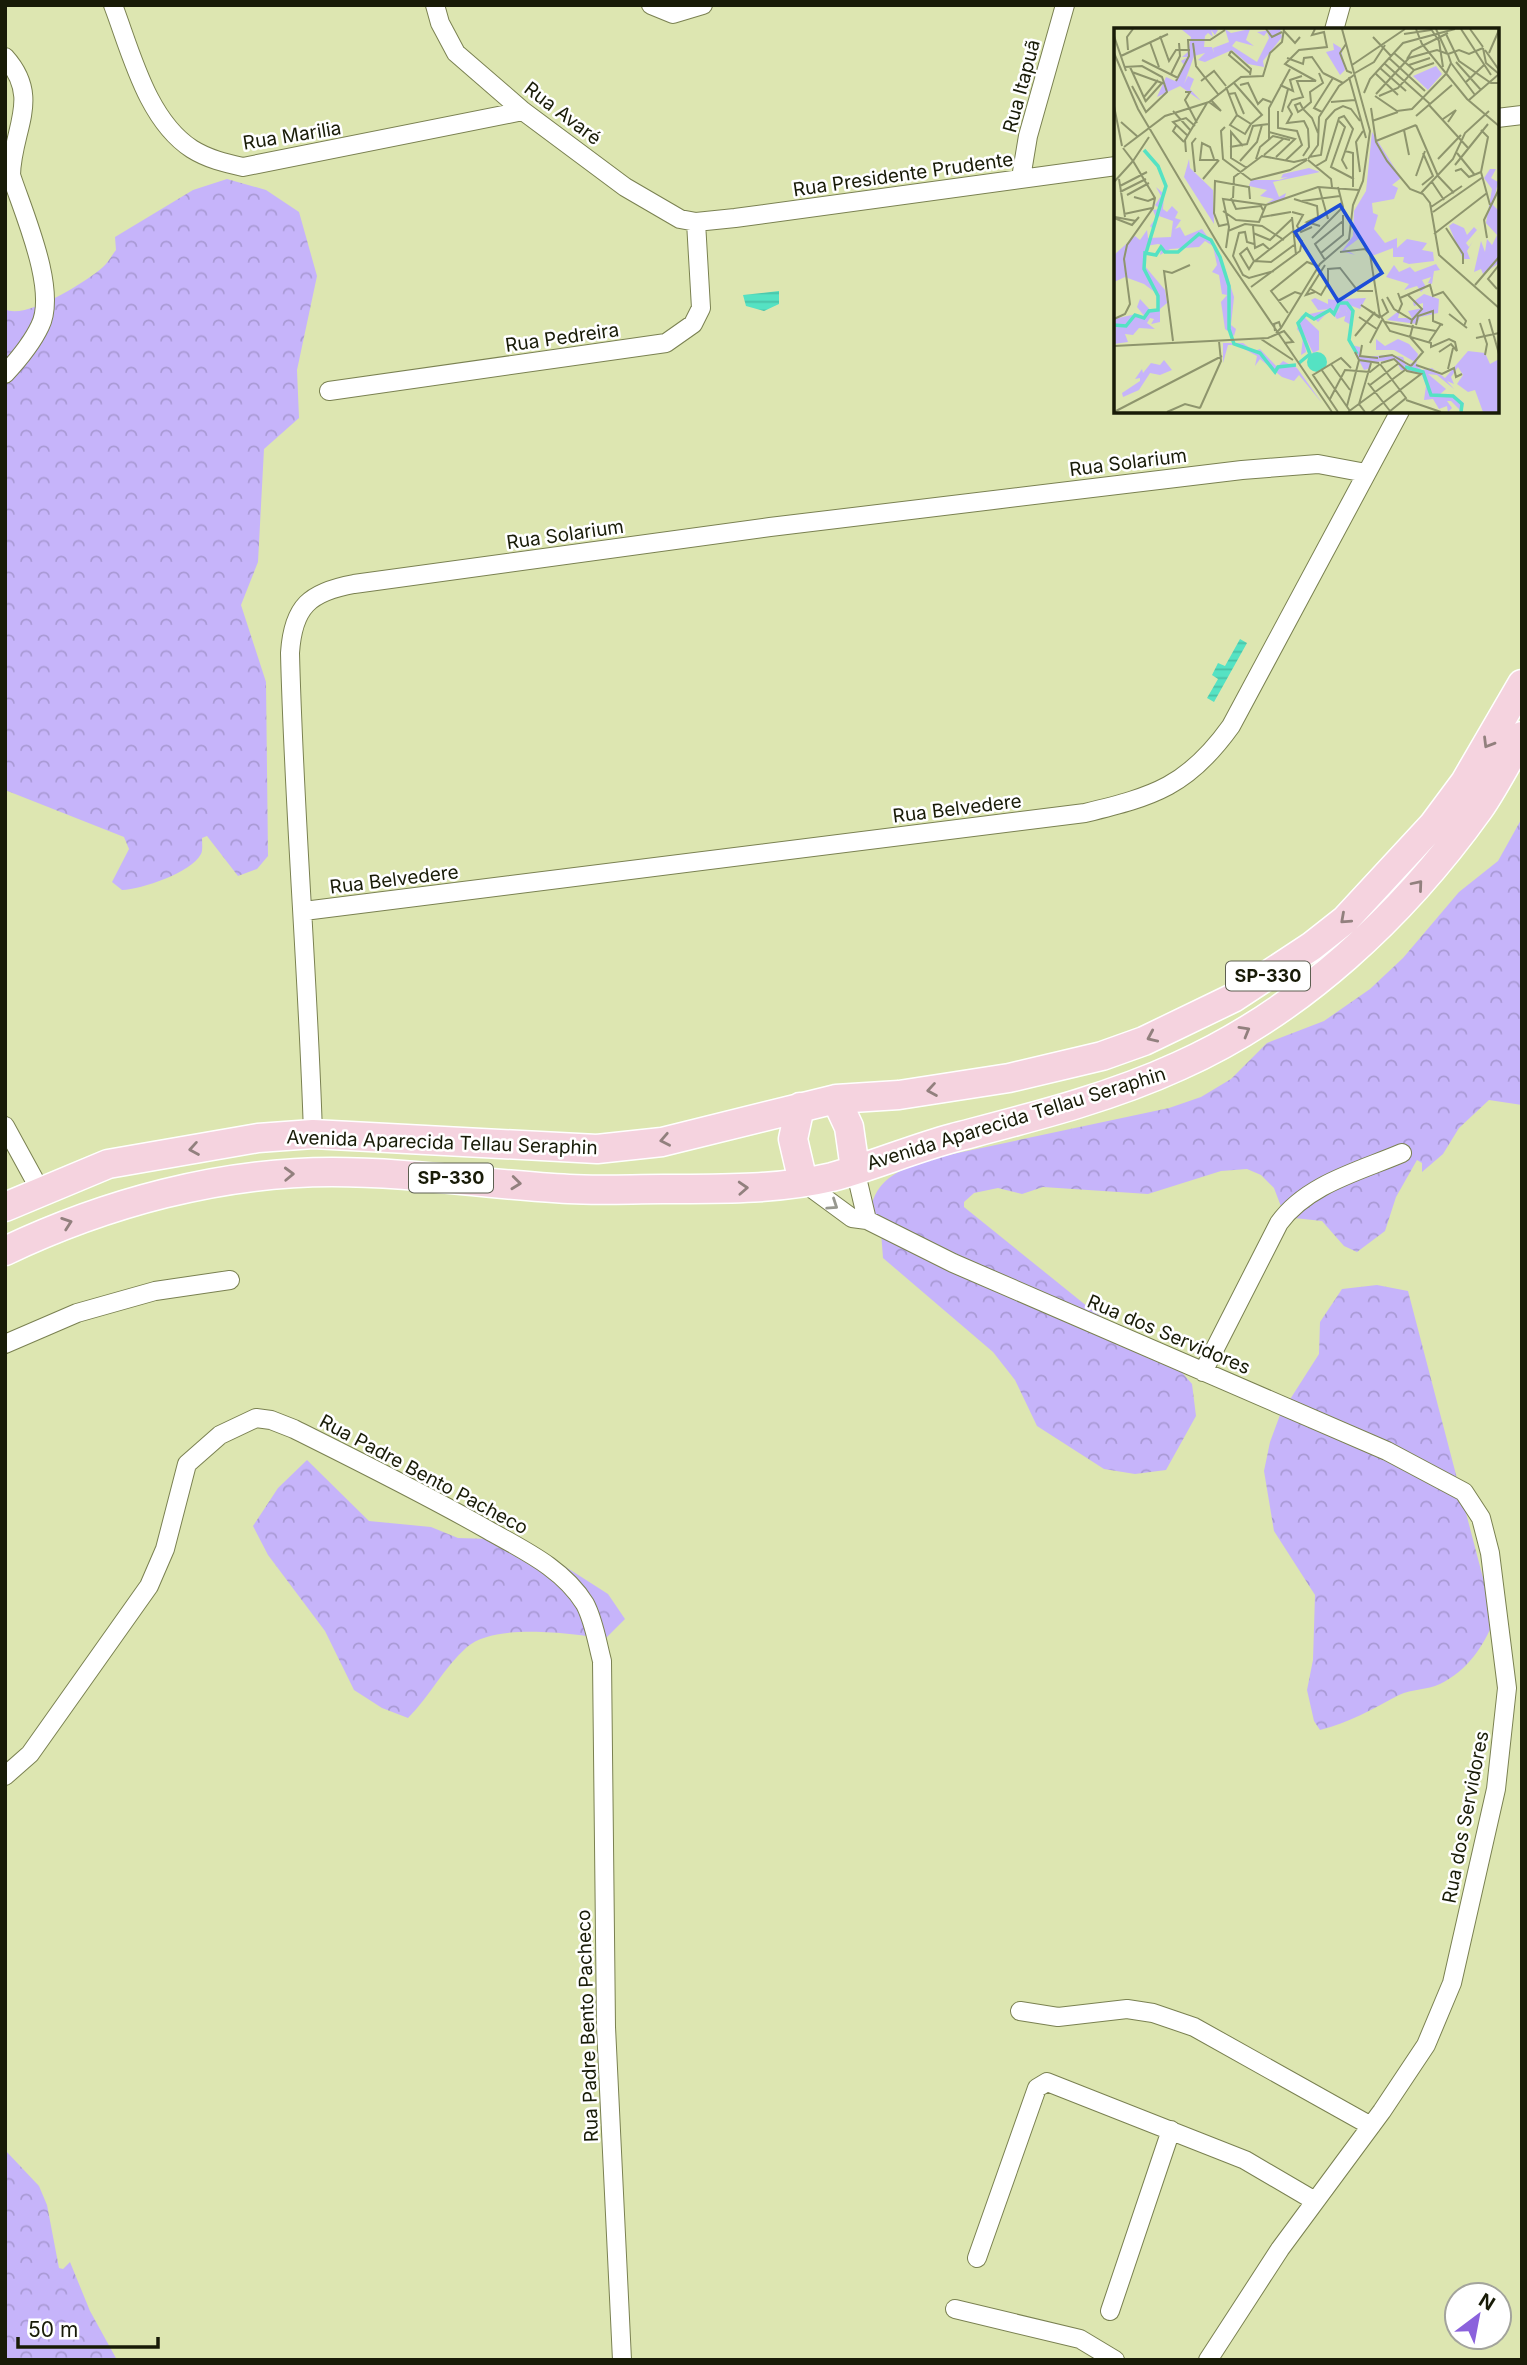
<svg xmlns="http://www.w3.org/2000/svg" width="1527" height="2365" font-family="Inter,sans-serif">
<defs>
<pattern id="forest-crowns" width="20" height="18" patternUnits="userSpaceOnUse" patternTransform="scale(1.75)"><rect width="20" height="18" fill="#c6b4fa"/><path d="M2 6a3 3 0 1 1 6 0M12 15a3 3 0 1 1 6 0" fill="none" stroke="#a99ad5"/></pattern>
<pattern id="water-rules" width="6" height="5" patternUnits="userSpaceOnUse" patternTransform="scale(1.75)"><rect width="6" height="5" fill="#55e2c3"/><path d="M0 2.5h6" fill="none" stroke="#49c1a6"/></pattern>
</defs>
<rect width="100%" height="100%" fill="#dde6b1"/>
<path fill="url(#forest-crowns)" d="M 227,179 L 266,190 L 299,212 L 317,276 L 297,370 L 299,418 L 264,449 L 258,562 L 241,605 L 266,682 L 268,856 L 257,869 L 238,876 L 207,836 L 202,838 C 202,843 203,850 201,854 C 191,873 142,889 122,890 L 112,882 L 129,849 L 124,837 L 5,790 L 5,309 C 24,321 86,282 103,267 C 108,263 112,255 116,250 L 115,237 L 193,190 Z
M 1522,818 L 1522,1105 L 1489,1100 L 1459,1128 L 1443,1154 L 1422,1172 L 1422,1163 L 1417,1160 L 1396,1197 L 1385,1231 L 1357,1252 L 1344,1246 L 1322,1221 L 1285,1217 L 1274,1188 L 1261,1175 L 1247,1169 L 1221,1171 L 1148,1194 L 1043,1187 L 1022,1194 L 998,1188 L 974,1193 L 964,1202 L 964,1207 L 1093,1311 L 1173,1362 L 1192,1384 L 1196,1416 L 1166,1470 L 1135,1474 L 1104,1469 L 1037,1426 L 1015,1380 L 993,1352 L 883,1258 L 881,1232 L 867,1225 C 874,1184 883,1179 920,1161 L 1169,1108 L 1201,1097 L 1231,1079 L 1267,1043 L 1324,1021 L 1370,989 L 1403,958 L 1459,892 L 1498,861 Z
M 1377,1285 L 1408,1291 L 1494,1620 C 1484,1646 1467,1671 1440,1684 C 1427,1690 1412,1689 1399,1695 C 1372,1709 1349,1723 1320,1730 L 1314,1721 L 1307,1690 L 1313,1660 L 1315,1595 L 1274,1531 L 1264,1471 L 1270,1442 L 1280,1415 L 1319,1354 L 1320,1322 L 1342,1289 Z
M 307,1460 L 369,1521 L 431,1527 L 458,1538 L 491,1539 L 547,1555 L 608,1594 L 625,1619 L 605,1639 C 572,1633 494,1623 467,1647 C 444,1667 430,1696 408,1718 L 382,1708 L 354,1690 L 325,1631 L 268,1555 L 253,1526 L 278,1488 Z
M 5,2150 L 39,2186 L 47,2205 L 59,2268 L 63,2269 L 70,2262 L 90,2311 L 117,2360 L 5,2360 Z"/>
<path fill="url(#water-rules)" d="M 779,291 L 779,304 L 764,311 L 746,306 L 743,295 Z
M 1240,639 L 1247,643 L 1214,702 L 1207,698 L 1218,679 L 1212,675 L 1218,663 L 1225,666 Z"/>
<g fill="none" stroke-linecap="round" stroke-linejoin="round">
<defs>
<path id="street" d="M 113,5 C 131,52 147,120 192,149 C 208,159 225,163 243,167 L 523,111
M 435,5 L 440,23 L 456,53 L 523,111 L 625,187 L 680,219 L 696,222 L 735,218 L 1116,166
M 651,5 L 673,14 L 703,5
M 1334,30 L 1341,5
M 5,57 C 42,98 12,129 11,175 C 23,212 58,290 40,326 C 32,343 18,360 5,374
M 1497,118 L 1522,115
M 1021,178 L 1028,136 L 1065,5
M 329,391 L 666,343 L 693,324 L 701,308 L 696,222
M 304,911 L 1085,813 C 1155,796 1188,786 1231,726 L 1400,411
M 5,1126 L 40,1190
M 313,1134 C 308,973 294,814 290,653 C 293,606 310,592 354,584 L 770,527 L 1242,470 L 1318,464 L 1366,473
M 855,1169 L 867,1220
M 803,1182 L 852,1218 L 867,1220 L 953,1263 L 1387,1451 L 1464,1492 L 1481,1518 L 1490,1553 L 1507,1688 L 1496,1789 L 1452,1983 L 1426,2045 L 1382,2111 L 1280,2249 L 1208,2360
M 5,1344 L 77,1313 L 155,1291 L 230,1280
M 1203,1372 L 1279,1223 C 1307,1184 1360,1171 1402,1153
M 5,1776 L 30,1754 L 149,1586 L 165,1549 L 187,1464 L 220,1435 L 256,1418 L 271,1420 L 294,1429 C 360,1462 425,1494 488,1530 C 523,1550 563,1568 585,1604 C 594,1621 597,1642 602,1661 L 606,2027 L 622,2360
M 1020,2011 L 1058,2017 L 1127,2009 L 1153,2013 L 1194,2027 L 1371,2126
M 977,2258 L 1037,2088 L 1047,2082 L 1245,2160 L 1315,2201
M 955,2309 L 1080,2339 L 1115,2360
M 1110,2311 L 1171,2130"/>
<path id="primary" d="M 836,1099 L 849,1127 L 855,1169
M 800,1107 L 793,1139 L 803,1182
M 5,1207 L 108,1164 L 258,1138 L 313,1134 L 597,1149 L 662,1142 L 836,1099 L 899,1095 L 1009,1078 L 1102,1056 L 1144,1041 L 1233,998 L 1312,946 L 1345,920 L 1433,825 L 1465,782 L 1522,684
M 5,1251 C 106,1203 220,1172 332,1172 C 412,1172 490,1185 569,1189 C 600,1191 632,1189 663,1189 C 719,1189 777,1190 832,1177 C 873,1166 912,1149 953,1138 C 1029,1118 1107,1099 1179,1066 C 1300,1012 1403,915 1479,809 C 1495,786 1508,760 1522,736"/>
</defs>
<use href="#street" stroke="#7a8151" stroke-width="20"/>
<use href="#primary" stroke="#fff" stroke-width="31"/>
<use href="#street" stroke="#fff" stroke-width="18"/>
<use href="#primary" stroke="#f5d3df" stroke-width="28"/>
</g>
<defs><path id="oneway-chevron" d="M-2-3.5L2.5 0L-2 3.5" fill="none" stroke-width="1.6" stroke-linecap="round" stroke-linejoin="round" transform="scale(1.75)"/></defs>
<g stroke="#92807e">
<use href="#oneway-chevron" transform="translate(1488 743) rotate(121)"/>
<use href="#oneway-chevron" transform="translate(1418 885) rotate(-50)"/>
<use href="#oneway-chevron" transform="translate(1345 919) rotate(138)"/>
<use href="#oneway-chevron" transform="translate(1245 1031) rotate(-30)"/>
<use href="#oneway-chevron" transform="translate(1152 1037) rotate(156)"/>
<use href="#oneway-chevron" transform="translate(932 1090) rotate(171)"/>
<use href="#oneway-chevron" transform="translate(665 1140) rotate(169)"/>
<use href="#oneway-chevron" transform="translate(194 1149) rotate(170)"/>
<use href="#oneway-chevron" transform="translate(289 1174) rotate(-2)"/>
<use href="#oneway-chevron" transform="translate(516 1183) rotate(6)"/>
<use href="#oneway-chevron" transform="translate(743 1188) rotate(-3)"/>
<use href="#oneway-chevron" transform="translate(67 1223) rotate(-19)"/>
</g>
<use stroke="#97988f" href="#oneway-chevron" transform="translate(833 1205) rotate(34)"/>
<g text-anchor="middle" stroke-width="5" stroke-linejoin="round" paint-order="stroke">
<g fill="#fff" stroke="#5d5f51" stroke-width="2">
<rect x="1226" y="961.5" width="84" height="29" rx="5"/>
<rect x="409" y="1163.5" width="84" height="29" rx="5"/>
</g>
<g font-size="18" font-weight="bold" fill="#181b07">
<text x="1268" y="982">SP-330</text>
<text x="451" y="1184">SP-330</text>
</g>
<g font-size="19" fill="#181b07" stroke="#fff">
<text transform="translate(1021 86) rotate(-75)" y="7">Rua Itapuã</text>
<text transform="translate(563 113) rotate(37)" y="7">Rua Avaré</text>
<text transform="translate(292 135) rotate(-9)" y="7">Rua Marilia</text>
<text transform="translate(903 174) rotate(-8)" y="7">Rua Presidente Prudente</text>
<text transform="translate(562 337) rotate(-8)" y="7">Rua Pedreira</text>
<text transform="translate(1128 462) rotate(-7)" y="7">Rua Solarium</text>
<text transform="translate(565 534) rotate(-8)" y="7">Rua Solarium</text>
<text transform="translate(957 808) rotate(-7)" y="7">Rua Belvedere</text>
<text transform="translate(394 879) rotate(-7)" y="7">Rua Belvedere</text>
<text transform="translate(1016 1118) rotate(-17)" y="7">Avenida Aparecida Tellau Seraphin</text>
<text transform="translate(442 1142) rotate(2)" y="7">Avenida Aparecida Tellau Seraphin</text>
<text transform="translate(1169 1334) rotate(23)" y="7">Rua dos Servidores</text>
<text transform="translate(424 1474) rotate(28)" y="7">Rua Padre Bento Pacheco</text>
<text transform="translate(1465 1817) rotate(-79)" y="7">Rua dos Servidores</text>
<text transform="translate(587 2026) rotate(-92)" y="7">Rua Padre Bento Pacheco</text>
</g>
</g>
<g transform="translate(1114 28)">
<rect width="385" height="385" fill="#dde6b1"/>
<path d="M 322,38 L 328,46 L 314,62 L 299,48 ZM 75,131 L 76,140 L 99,162 L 100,196 L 70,149 ZM 218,281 L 224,285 L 225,281 L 229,287 L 232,282 L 234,287 L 223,291 L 216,282 L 204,294 L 197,287 L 189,288 L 205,303 L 205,322 L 199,325 L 189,304 L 192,324 L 187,327 L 189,309 L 183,301 L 187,288 Z" fill="#c6b4fa"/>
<path d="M 67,1 L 101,1 L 104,2 L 101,7 L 97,2 L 99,9 L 94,5 L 91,8 L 90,19 L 98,19 L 100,25 L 99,20 L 115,14 L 111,1 L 117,5 L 136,1 L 132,12 L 140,18 L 122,13 L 118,18 L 143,34 L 155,10 L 153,4 L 150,8 L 143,4 L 166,1 L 168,9 L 149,33 L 150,39 L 134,36 L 118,22 L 91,34 L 84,32 L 91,25 L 80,28 L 70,56 L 74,48 L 80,51 L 76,61 L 87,73 L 66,58 L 43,69 L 52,49 L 61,53 L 70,37 L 67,33 L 74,29 L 68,29 L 74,24 L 77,9 ZM 219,15 L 227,20 L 231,42 L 226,47 L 212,24 L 220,22 ZM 258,104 L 287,150 L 278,157 L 284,160 L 280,171 L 258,175 L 259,185 L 264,187 L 260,201 L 271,215 L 283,210 L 283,220 L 293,211 L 313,215 L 308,222 L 319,224 L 320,233 L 295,236 L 289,234 L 290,229 L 279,229 L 279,220 L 258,228 L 247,209 L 231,221 L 241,227 L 228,223 L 239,208 L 240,183 L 252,163 ZM 195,140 L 206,144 L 159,154 L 165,169 L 172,165 L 170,172 L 153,175 L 160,171 L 146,168 L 153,162 L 135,158 L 137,152 L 165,152 L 174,149 L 167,150 L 169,146 ZM 376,141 L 382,141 L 377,150 L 384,154 L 379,177 L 385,183 L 385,235 L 369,246 L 367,241 L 360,244 L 367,213 L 371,224 L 373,211 L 378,217 L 383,207 L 372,195 L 378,161 L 370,150 ZM 42,159 L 50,166 L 49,181 L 53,184 L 58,178 L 64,184 L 61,190 L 67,192 L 61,201 L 66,199 L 71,208 L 88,201 L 107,228 L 120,269 L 117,297 L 122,301 L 120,308 L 111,301 L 107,274 L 113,267 L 108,266 L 105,247 L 98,244 L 103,237 L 99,218 L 91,213 L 85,219 L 56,221 L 46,227 L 48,217 L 44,216 L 32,218 L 30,237 L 51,262 L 53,275 L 46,281 L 46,294 L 37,296 L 40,291 L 36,290 L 33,295 L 41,301 L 25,300 L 19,307 L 11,306 L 14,314 L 0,316 L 0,291 L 22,286 L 31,289 L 23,279 L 26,271 L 37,283 L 44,283 L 42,265 L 30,256 L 11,249 L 0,254 L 0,227 L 21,208 L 26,212 L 33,202 L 34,210 L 57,209 L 59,193 L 45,188 L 39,201 L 36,198 L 42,190 L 39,182 L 46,181 L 41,177 L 47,168 ZM 339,195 L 350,200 L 353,207 L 360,199 L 363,202 L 352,215 L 355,219 L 359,213 L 353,223 L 356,231 L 349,231 L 335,198 ZM 322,236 L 326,242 L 320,243 L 318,256 L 314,255 L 317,249 L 308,252 L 312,259 L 307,264 L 303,258 L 290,262 L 295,256 L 272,249 L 280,237 L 285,244 L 296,239 L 301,244 ZM 310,266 L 325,271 L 324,285 L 306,289 L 303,296 L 273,292 L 286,282 L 284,290 L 298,290 L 294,283 L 309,280 L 309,275 L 300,278 L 299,274 ZM 220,267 L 229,271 L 252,270 L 246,281 L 238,278 L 239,298 L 230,293 L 233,282 L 229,288 L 225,281 L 223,286 L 218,281 L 204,282 L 197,272 L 201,270 L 214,276 L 214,271 L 221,272 ZM 262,311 L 271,318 L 284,311 L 295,316 L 304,326 L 302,337 L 308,342 L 318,340 L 331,350 L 354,323 L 371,325 L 376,336 L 385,331 L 385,384 L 369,384 L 361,362 L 354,364 L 343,356 L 349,347 L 344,339 L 337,349 L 340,356 L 333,353 L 340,361 L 323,347 L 314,346 L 332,361 L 325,367 L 340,367 L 350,375 L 348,384 L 337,373 L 333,373 L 338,380 L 334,384 L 333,378 L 325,381 L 319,371 L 310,372 L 312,358 L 308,347 L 287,342 L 281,331 L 257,335 L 257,340 L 250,342 L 237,317 L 246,319 L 247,329 L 276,327 L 289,329 L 292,337 L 301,334 L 280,322 L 262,322 ZM 109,315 L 129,315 L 140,323 L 146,321 L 163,339 L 169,333 L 183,340 L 208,375 L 185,347 L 180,353 L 168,349 L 146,331 L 141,338 L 143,328 L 123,317 L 114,317 L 109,335 ZM 50,332 L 58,342 L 46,347 L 36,345 L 25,362 L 9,369 L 8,365 L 26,353 L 26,350 L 21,351 L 28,341 L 29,345 L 37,335 L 46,337 Z" fill="#c6b4fa"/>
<path d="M193 334a10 10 0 1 1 20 0a10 10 0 1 1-20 0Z" fill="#55e2c3"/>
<path fill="none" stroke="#55e2c3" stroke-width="3.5" d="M 30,122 L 44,138 L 52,158 L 32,225M 0,297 L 12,298 L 21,287 L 30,290 L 35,283 L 44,282 L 44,268 L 30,241 L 31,225 L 42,227 L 47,219 L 51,224 L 64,224 L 85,206 L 97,212 L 106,229 L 115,258 L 115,301 L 120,316 L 146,325 L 161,344 L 164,339 L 182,337M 185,335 L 196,326 L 184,295 L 192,286 L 200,291 L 216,282 L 220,286 L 225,275 L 233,275 L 239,283 L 235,312 L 243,326M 291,339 L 309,344 L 317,367 L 339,368 L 348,376 L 347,384"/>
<path fill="none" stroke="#8e956d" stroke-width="2" d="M 152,1 L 158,9 L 168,4M 302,1 L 308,16 L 353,71 L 385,98M 317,1 L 325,13 L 329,39M 322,1 L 333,25M 347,1 L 377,47M 356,1 L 369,19M 170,3 L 181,15 L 186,9M 290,6 L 317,2M 332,6 L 345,33 L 377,55 L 385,55M 0,8 L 12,43M 46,8 L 55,33 L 62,22 L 76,22M 259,9 L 277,28M 36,14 L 45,39M 79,15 L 82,38 L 104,66M 232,16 L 226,25 L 233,43 L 238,45M 369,20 L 372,35 L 385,46M 14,22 L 13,9 L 19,1M 371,22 L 385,42M 117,23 L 137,41 L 136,47M 117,23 L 115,27 L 136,45M 0,25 L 24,81 L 107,221 L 218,384M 280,25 L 300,42M 375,25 L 385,2M 334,26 L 345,22 L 355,26 L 369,20M 7,28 L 54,6M 173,30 L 189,36 L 190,30 L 198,29 L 209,45M 275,30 L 311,63M 293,31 L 298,23 L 334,5M 28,32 L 64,50M 342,34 L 367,62M 270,35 L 316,76M 337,35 L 361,67M 238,37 L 291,1M 295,37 L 316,30M 10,39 L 28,38 L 48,49 L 53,64 L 32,84 L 18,58M 16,39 L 32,74M 266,40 L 292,63M 18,44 L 51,56M 209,45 L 229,55M 241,45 L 260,34 L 271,17M 261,45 L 284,67M 57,46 L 66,28 L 65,15M 235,49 L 252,110M 62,53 L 75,28 L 74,12 L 96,12 L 111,2M 87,53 L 100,43 L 112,58M 120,55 L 148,87 L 137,96M 351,55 L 370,37M 126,57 L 134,55 L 144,76 L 149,71 L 157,74M 166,57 L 179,63 L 176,52 L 188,48M 112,59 L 123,87 L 137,96 L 131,106 L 116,97 L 123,87M 71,64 L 76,64 L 71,72 L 83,95M 250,65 L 256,51 L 289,15 L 341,1M 115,66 L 121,65 L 130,86M 262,66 L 295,30 L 323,22 L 334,26M 261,68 L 283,83 L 298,81 L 332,46 L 337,35 L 334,26M 265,68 L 284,60 L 300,42 L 320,35M 30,69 L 44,52M 355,72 L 385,46M 31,74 L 48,55M 95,74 L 107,83 L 97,72M 217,74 L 241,72M 315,77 L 355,121M 0,78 L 8,118M 257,80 L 262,114 L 273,133 L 296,161 L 309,166 L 316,175 L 325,227 L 385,280M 59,83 L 77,103M 164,83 L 164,100 L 183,103 L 188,117 L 172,132M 168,84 L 174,61M 208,84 L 200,80 L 219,50M 302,88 L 338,57M 329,91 L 342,82 L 334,94M 225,93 L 231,99 L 217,139 L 240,151M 258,93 L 284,84M 7,94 L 24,109M 302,97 L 324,148M 62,98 L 59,103 L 70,114M 111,99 L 107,103 L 109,131 L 137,152 L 176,142 L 193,132M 290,102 L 295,127M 367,102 L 374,109 L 367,144 L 376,177M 155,104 L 181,111 L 162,129M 204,105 L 198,90 L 189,81 L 186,75 L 181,77 L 184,84 L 189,81 L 197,74 L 196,64 L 209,55 L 205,45M 74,108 L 59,94 L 72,90 L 81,98M 155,111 L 155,80 L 176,41M 262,113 L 302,97M 129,118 L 117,104 L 117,130 L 133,140M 10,119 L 51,88 L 95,74 L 127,49 L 149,48 L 156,25 L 168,14 L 170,1M 116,119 L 133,116 L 139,98 L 155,96M 9,120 L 19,133 L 35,109M 231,123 L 239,125 L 239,159M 72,124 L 71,112 L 93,75M 343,125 L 360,146M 150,127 L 169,111M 189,128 L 195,119 L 194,101 L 190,93 L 173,95 L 178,86 L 174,79 L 178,72 L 189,69 L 183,53 L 202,53 L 171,36 L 185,22 L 213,19 L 210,4 L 198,7 L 201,1M 195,129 L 207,127 L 212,92 L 221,82 L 229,78 L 237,81 L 246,93M 100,131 L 96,119 L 88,115 L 86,132 L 104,132M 142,131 L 146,119 L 159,108 L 176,112M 194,131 L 204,117 L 205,89 L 225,58 L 240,47M 324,131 L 347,107M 194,132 L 217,151 L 218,159M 126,133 L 143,114 L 148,97M 341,137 L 374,96M 202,138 L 212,132 L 225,90 L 230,88 L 239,101 L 228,132 L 233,141M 341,143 L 347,141 L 355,149 L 367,144M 81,144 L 78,115 L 82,110M 246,144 L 242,114 L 249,103M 323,147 L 340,165M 302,148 L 311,123M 5,151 L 11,189M 89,151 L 105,132M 0,154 L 19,133 L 41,170 L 39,180 L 13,217 L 10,231 L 16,276 L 11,286 L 0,291M 318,154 L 330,172M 308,157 L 319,148 L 309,125M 6,158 L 33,144M 205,159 L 214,191M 6,164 L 32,151M 307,165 L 339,131 L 351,105 L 375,83M 13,167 L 35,155M 20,169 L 34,173 L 41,170M 117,170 L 122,181 L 147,178 L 149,182M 119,170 L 120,149 L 148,128 L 180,134 L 193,131M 180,171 L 203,178 L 204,189 L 193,194 L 206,198M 188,173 L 226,168M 317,179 L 348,158M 109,183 L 122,192 L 145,194 L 152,177M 178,184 L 189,187 L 183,198 L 187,204 L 198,199M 319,184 L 369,149M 10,186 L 38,180M 1,189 L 22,193M 148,189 L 177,184M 178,189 L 182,227M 0,190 L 18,197 L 25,189M 114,196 L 105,198 L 100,185 L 101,153 L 135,159 L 136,171M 139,198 L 141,220 L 149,216 L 156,222M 332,200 L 349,226 L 349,236M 114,203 L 131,196 L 148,198 L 170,212M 139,205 L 156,212 L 178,191M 320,206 L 373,165M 198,210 L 229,179 L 224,159M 373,210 L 370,192 L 385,161M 140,216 L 133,214 L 131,204 L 125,205 L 119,228 L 129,247 L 135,250 L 160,243M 112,220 L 115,199 L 109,171 L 152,177 L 204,159 L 245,162M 133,220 L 140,233 L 135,241 L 126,226 ZM 226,224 L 251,221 L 256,226 L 266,289M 207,225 L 229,207 L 229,187M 211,232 L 201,216 L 229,193M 140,233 L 157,234 L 180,217M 141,233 L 179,203M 361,257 L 385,229M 137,259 L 186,223 L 188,213 L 180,206M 195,260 L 207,267 L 214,255 L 214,241 L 226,240 L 244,263 L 259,263M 383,261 L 374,251 L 385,237M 201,264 L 192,267 L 211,237M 284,265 L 288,276 L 284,285M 293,266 L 308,281 L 298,292M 273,269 L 280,281 L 298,292 L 297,296M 286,270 L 316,257 L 319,268 L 329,264 L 352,293 L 350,298M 164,273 L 181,264 L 187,266M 174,285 L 157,263 L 193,234 L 204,238M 335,286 L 353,300M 266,287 L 276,303 L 317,315 L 317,319 L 335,311 L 341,314 L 343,323 L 337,316 L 325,324M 245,289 L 263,301M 267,289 L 274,284 L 268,271M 266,290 L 247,277 L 266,289M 375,291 L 385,326M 271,294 L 322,303M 366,295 L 373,316 L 371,327M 302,297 L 304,288 L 319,283 L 319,293 L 329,297M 167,300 L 206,236 L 235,211 L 239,177 L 249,153 L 256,103 L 228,1M 161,303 L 160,296 L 165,294 L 167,300 L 162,305M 241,308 L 261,284M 362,310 L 385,305M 147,311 L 179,332M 59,313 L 50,243 L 58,245 L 76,237M 315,314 L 327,296M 256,315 L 268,292M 248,317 L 246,328 L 264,330M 0,318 L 154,310 L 170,303 L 179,314 L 170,315M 241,324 L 245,332 L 265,335M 265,329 L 278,327 L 297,338M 217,336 L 236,362M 266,336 L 292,370 L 275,384M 302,337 L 328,346 L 340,340 L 342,349 L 348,346M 297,338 L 309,324 L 296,309 L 299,297M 207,341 L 236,383M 334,341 L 339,320M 254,355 L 276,383M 256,357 L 285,335M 216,371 L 231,342 L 256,344 L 266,336M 292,372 L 327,384M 233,378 L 245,332M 86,380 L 107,333 L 105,313M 0,384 L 108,328M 53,384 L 71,376 L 86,380M 224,384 L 199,347 L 227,330 L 237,340M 234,384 L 291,342M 251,384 L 245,376 L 257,335M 257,384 L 307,346 L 293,343 L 280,331 L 267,335"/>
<path fill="#1d4ed8" fill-opacity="0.15" stroke="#1d4ed8" stroke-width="3.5" d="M 226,177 L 268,245 L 224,273 L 181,204 Z"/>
<rect width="385" height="385" fill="none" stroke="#181b07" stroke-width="3.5"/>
</g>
<rect width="1527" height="2365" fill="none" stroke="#181b07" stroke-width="14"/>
<g transform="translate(1478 2316) rotate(32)"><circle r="33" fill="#ffffff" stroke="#a3a49c" stroke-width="2"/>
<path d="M0-5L12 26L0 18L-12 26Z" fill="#8b62dc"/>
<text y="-10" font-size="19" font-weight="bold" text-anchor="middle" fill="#181b07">N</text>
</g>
<path d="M18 2337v10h140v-10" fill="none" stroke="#181b07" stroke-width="3.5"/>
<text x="28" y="2337" font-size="21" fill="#181b07" stroke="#ffffff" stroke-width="5" paint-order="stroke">50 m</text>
</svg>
